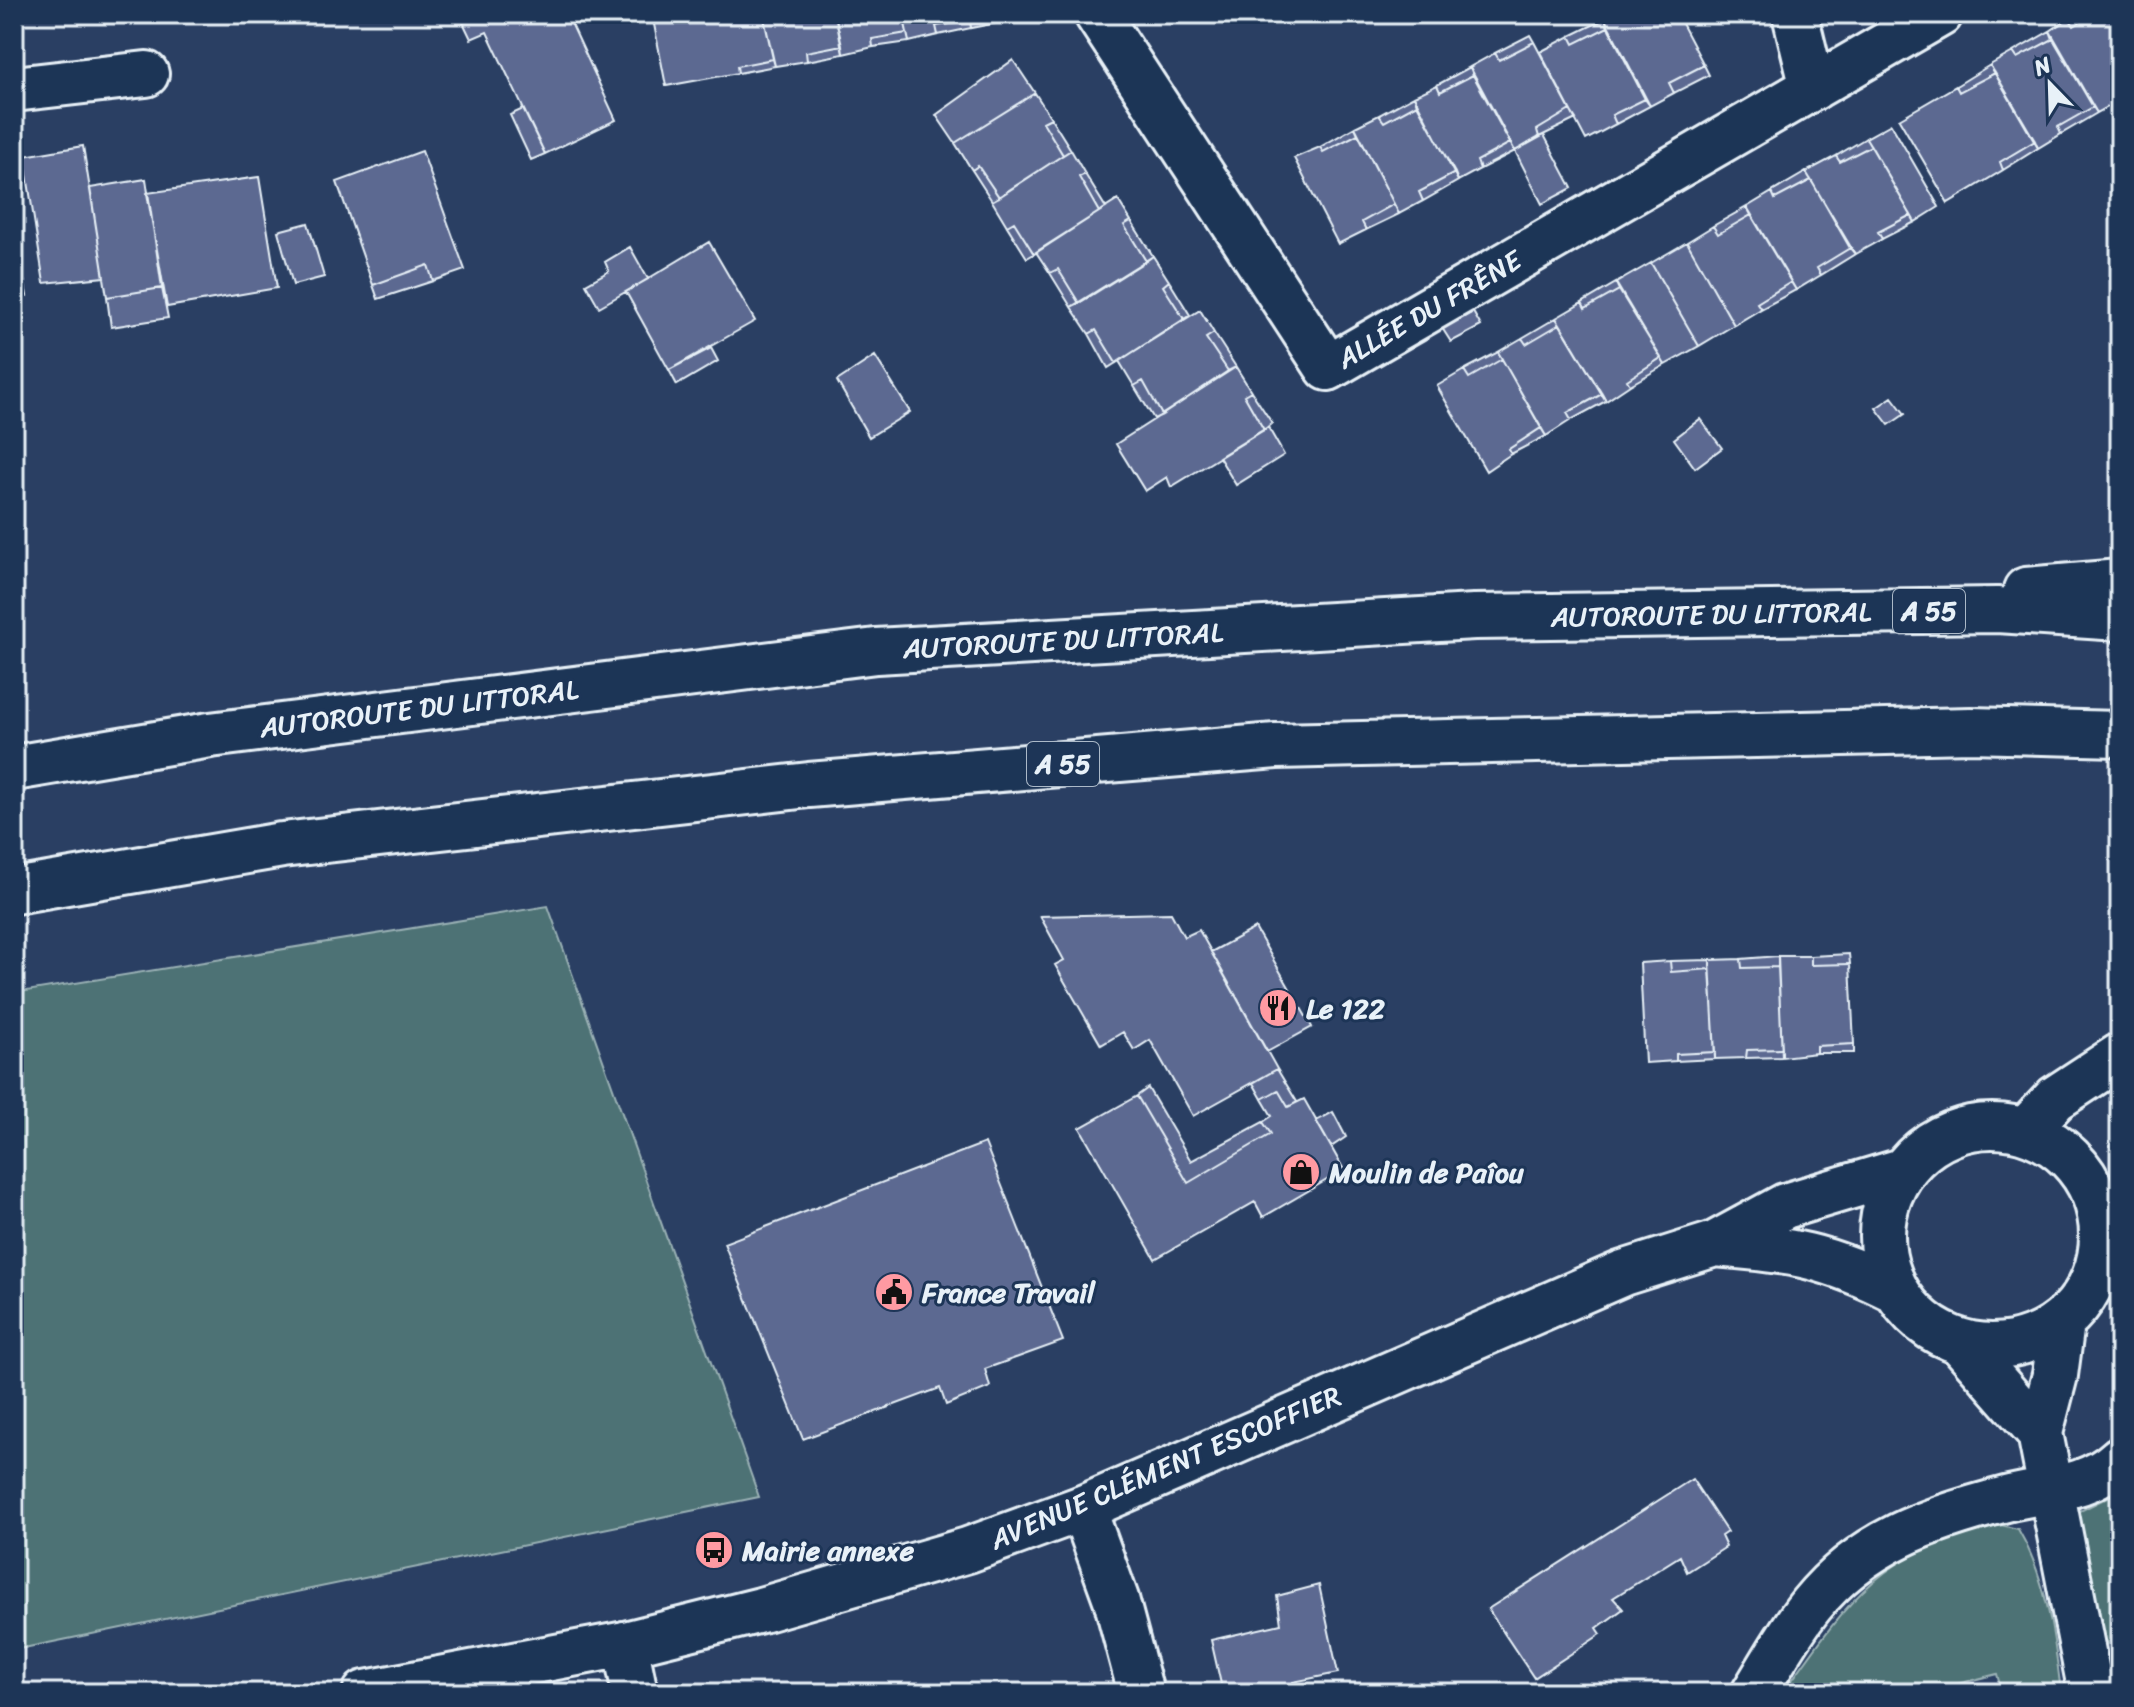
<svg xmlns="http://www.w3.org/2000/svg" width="2134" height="1707" font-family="Sriracha,sans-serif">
<rect width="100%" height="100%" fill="#2a3f63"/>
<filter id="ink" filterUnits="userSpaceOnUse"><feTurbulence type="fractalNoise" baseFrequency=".0125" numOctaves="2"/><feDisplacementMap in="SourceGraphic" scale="16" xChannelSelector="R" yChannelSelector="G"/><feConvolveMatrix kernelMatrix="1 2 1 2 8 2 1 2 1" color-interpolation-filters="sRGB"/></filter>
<g filter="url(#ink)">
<path fill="#4e7274" stroke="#9bb2b6" stroke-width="2" d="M 548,906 L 759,1497 L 14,1650 L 14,993 Z
M 2120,1491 L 2120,1650 L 2109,1645 L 2094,1628 L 2076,1513 Z
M 1997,1524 L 2018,1529 C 2046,1576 2055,1639 2061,1693 L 2002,1693 L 1997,1674 L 1922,1693 L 1783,1693 C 1850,1598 1878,1554 1997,1524 Z"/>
<path fill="#5c6991" stroke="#e8f1f8" stroke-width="2" d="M 459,14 L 567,14 L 616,120 L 545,154 L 487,32 L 471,39 Z
M 652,14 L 763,14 L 773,59 L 737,66 L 738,73 L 666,86 Z
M 763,14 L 835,14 L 842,45 L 806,52 L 807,61 L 775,66 Z
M 835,14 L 903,14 L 907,33 L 872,39 L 873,47 L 843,54 Z
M 903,14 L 1001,14 L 1002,22 L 971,28 L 970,21 L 936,26 L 938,35 L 909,42 Z
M 1614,14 L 1677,14 L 1704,65 L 1669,83 L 1674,93 L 1650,106 L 1605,19 Z
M 2075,14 L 2094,14 L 2074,26 L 2069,18 Z
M 2094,14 L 2120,14 L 2120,91 L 2113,95 L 2117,102 L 2097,113 L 2050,31 L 2069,18 L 2074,26 Z
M 1605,19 L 1608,27 L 1574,44 L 1570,36 Z
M 970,21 L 971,28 L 938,35 L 936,26 Z
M 1608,27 L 1645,99 L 1612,115 L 1616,124 L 1586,140 L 1540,52 L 1570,36 L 1574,44 Z
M 2050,31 L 2053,39 L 2017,58 L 2013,52 Z
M 907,33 L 909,42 L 873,47 L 872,39 Z
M 1530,35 L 1534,42 L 1499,60 L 1495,53 Z
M 2053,39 L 2093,107 L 2058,127 L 2061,134 L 2038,148 L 1990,65 L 2013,52 L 2017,58 Z
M 1534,42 L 1570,110 L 1537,130 L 1539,137 L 1515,151 L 1470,67 L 1495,53 L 1499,60 Z
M 842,45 L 843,54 L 807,61 L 806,52 Z
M 773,59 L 775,66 L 738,73 L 737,66 Z
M 1013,60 L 1035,93 L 955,143 L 936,115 Z
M 1704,65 L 1709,75 L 1674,93 L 1669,83 Z
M 1990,65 L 1995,73 L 1959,92 L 1956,86 Z
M 1470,67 L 1473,75 L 1440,92 L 1437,85 Z
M 1995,73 L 2035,141 L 2000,162 L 2003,170 L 1948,203 L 1899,119 L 1956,86 L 1959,92 Z
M 1473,75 L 1510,143 L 1477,161 L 1480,169 L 1458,181 L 1414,96 L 1437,85 L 1440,92 Z
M 1035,93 L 1051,118 L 1043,122 L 1063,155 L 999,197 L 978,166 L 972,170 L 955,143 Z
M 1414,96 L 1417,104 L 1384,122 L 1379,115 Z
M 1645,99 L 1650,106 L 1616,124 L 1612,115 Z
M 1417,104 L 1455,173 L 1419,192 L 1423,201 L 1399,214 L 1355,127 L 1379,115 L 1384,122 Z
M 2093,107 L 2097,113 L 2061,134 L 2058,127 Z
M 523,109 L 545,154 L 531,160 L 510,115 Z
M 1570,110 L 1576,119 L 1539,137 L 1537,130 Z
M 1051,118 L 1071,150 L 1063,155 L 1043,122 Z
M 1891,124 L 1939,207 L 1915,222 L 1866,138 Z
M 1355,127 L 1358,134 L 1323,152 L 1320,147 Z
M 1358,134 L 1394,204 L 1362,222 L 1366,230 L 1338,244 L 1294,158 L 1320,147 L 1323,152 Z
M 1544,135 L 1572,188 L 1542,204 L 1515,151 Z
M 1866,138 L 1871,146 L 1840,162 L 1836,156 Z
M 2035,141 L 2038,148 L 2003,170 L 2000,162 Z
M 1510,143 L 1515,151 L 1480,169 L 1477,161 Z
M 83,146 L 104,277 L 44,283 L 24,156 Z
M 1871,146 L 1911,215 L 1878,232 L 1882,239 L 1855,254 L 1806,172 L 1836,156 L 1840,162 Z
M 1071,150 L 1085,174 L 1079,177 L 1099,212 L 1034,254 L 1014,222 L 1007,226 L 992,201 Z
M 422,151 L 465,270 L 433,281 L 428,265 L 373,285 L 337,182 Z
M 978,166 L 999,197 L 992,201 L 972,170 Z
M 1806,172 L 1811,180 L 1775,199 L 1772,192 Z
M 1455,173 L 1458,181 L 1423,201 L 1419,192 Z
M 1085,174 L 1106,208 L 1099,212 L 1079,177 Z
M 259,177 L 277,288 L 167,307 L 147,193 Z
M 146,179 L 162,288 L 107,297 L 90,188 Z
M 1811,180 L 1850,248 L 1817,268 L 1821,275 L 1796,290 L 1747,207 L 1772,192 L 1775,199 Z
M 1118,200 L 1131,221 L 1124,225 L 1146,261 L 1079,303 L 1058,269 L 1050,273 L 1036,252 Z
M 1394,204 L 1399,214 L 1366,230 L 1362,222 Z
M 1747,207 L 1751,215 L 1718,234 L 1713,226 Z
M 14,211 L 21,263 L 14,264 Z
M 1751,215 L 1791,282 L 1757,303 L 1761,309 L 1734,325 L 1687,242 L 1713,226 L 1718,234 Z
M 1911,215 L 1915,222 L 1882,239 L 1878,232 Z
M 1131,221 L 1153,256 L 1146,261 L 1124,225 Z
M 1014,222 L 1034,254 L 1027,258 L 1007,226 Z
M 308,223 L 324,277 L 293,285 L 278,231 Z
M 709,242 L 755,321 L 669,370 L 626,292 Z
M 1687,242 L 1734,325 L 1699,346 L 1651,263 Z
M 630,247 L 648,279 L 599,307 L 586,284 L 609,271 L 605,262 Z
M 1850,248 L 1855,254 L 1821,275 L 1817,268 Z
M 1153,256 L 1169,281 L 1163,286 L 1184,319 L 1116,363 L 1096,330 L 1089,334 L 1071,307 Z
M 21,263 L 27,296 L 14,298 L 14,264 Z
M 1651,263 L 1699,346 L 1665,365 L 1616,283 Z
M 428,265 L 433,281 L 378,299 L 373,285 Z
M 1058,269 L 1079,303 L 1071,307 L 1050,273 Z
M 1169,281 L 1190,315 L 1184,319 L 1163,286 Z
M 1791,282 L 1796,290 L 1761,309 L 1757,303 Z
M 1616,283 L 1619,290 L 1585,309 L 1582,303 Z
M 162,288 L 168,318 L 111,327 L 107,297 Z
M 1619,290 L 1661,358 L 1627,380 L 1630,385 L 1606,401 L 1556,318 L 1582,303 L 1585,309 Z
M 1200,310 L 1214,333 L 1206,338 L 1228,371 L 1162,415 L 1143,381 L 1134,386 L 1119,361 Z
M 1473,312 L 1481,326 L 1451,342 L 1442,328 Z
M 1556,318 L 1560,324 L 1526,344 L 1522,338 Z
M 1560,324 L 1602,394 L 1567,413 L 1571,420 L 1546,436 L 1498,352 L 1522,338 L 1526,344 Z
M 1096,330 L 1116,363 L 1108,368 L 1089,334 Z
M 1214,333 L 1236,367 L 1228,371 L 1206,338 Z
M 711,348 L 718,361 L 677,385 L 669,370 Z
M 1498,352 L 1502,359 L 1469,378 L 1464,370 Z
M 875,356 L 910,412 L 869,437 L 837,381 Z
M 1661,358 L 1665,365 L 1630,385 L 1627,380 Z
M 1502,359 L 1541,428 L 1509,449 L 1511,454 L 1486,471 L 1437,386 L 1464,370 L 1469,378 Z
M 1236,367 L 1251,391 L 1244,395 L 1264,430 L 1171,487 L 1167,477 L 1145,491 L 1116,444 Z
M 1143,381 L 1162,415 L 1154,419 L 1134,386 Z
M 1251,391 L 1272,423 L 1264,430 L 1244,395 Z
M 1602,394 L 1606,401 L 1571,420 L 1567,413 Z
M 1892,397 L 1905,414 L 1889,425 L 1876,408 Z
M 1700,419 L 1722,448 L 1695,468 L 1674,439 Z
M 1268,427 L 1284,455 L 1236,485 L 1219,457 Z
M 1541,428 L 1546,436 L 1511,454 L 1509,449 Z
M 1171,913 L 1184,937 L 1199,930 L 1277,1069 L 1193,1116 L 1150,1040 L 1134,1050 L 1123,1032 L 1101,1045 L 1055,965 L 1064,960 L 1040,916 Z
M 1255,928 L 1312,1027 L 1267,1052 L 1211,952 Z
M 1849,954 L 1850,964 L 1811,965 L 1811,956 Z
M 1778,956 L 1778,967 L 1742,968 L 1741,959 Z
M 1778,956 L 1811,956 L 1811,965 L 1850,964 L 1854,1044 L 1816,1046 L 1816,1053 L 1782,1057 Z
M 1741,959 L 1742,968 L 1778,967 L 1782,1049 L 1747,1050 L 1746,1058 L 1715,1059 L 1710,960 Z
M 1710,960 L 1710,969 L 1671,972 L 1670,961 Z
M 1670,961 L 1671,972 L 1710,969 L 1715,1052 L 1676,1054 L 1676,1061 L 1645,1063 L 1640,963 Z
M 1854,1044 L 1854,1053 L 1816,1053 L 1816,1046 Z
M 1782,1049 L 1782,1057 L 1746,1058 L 1747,1050 Z
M 1715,1052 L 1715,1059 L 1676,1061 L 1676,1054 Z
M 1277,1069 L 1297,1102 L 1288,1107 L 1278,1090 L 1262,1099 L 1253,1083 Z
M 1148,1088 L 1191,1161 L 1263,1122 L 1271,1134 L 1188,1183 L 1137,1096 Z
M 1278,1090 L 1288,1107 L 1304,1099 L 1344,1170 L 1263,1217 L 1255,1202 L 1155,1259 L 1080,1128 L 1137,1096 L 1188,1183 L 1271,1134 L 1263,1122 L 1272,1116 L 1262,1099 Z
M 1333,1112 L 1346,1137 L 1331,1147 L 1316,1121 Z
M 985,1143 L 1063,1341 L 985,1369 L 990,1387 L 946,1405 L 940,1388 L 803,1439 L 724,1243 Z
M 1692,1479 L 1727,1532 L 1721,1536 L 1726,1547 L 1687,1572 L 1680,1556 L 1613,1598 L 1623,1609 L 1597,1628 L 1601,1634 L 1534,1678 L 1488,1609 Z
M 1319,1585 L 1338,1673 L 1293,1682 L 1295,1693 L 1223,1693 L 1211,1640 L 1281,1624 L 1277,1596 Z
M 1991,1688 L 1992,1693 L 1965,1693 Z"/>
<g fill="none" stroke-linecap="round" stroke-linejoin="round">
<defs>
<path id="street" d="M 1097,14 L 1328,368 L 1940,14
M 1795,14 L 1813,88
M 14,89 L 146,74
M 1962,1344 L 2040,1433 L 2091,1693
M 2040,1433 L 2055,1375 L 2062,1322
M 1083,1508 L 1116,1599 L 1141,1693
M 625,1644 L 635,1693
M 1754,1693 C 1772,1664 1789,1632 1811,1605 C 1863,1541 1929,1519 2006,1499 C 2046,1489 2088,1489 2120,1459"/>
<path id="secondary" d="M1882 1236a110 110 0 1 1 220 0a110 110 0 1 1-220 0Z
M 2025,1131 L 2056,1098 L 2120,1056
M 1715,1244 C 1791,1250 1826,1255 1895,1290
M 365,1693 L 625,1644 L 761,1610 L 968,1550 L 1083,1508 L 1623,1273 L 1715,1244 L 1785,1206 L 1902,1171"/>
<path id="highway" d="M 2026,590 L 2120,582
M 14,768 L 210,735 L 876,651 L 1474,617 L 1997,610 L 2120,618
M 14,891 L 282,845 L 809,785 L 1276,746 L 1971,730 L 2120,734"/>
</defs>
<use href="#street" stroke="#e8f1f8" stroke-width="50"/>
<use href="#secondary" stroke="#e8f1f8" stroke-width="50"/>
<use href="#highway" stroke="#e8f1f8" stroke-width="50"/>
<use href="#street" stroke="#1d3557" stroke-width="44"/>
<use href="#secondary" stroke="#1d3557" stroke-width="44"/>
<use href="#highway" stroke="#1d3557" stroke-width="44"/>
</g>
</g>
<defs>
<symbol id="restaurant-disc" viewBox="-11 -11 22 22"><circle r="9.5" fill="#ff9aa2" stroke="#1d3557"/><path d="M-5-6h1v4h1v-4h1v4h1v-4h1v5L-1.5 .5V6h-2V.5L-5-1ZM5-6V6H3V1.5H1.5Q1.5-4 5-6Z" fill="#111"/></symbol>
<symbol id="shop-disc" viewBox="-11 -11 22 22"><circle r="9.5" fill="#ff9aa2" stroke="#1d3557"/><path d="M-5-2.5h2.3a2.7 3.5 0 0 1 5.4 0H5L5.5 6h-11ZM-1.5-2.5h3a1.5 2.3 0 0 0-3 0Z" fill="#111"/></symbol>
<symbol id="civic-disc" viewBox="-11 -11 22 22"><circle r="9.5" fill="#ff9aa2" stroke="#1d3557"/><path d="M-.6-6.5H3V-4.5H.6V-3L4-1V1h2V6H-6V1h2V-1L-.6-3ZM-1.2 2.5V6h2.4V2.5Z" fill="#111"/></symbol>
<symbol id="bus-disc" viewBox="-11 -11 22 22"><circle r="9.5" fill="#ff9aa2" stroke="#1d3557"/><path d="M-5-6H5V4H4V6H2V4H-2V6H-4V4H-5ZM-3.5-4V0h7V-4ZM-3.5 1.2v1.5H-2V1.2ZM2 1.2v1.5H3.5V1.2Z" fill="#111"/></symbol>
</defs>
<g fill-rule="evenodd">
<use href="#restaurant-disc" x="1256" y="986" width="44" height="44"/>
<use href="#shop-disc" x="1279" y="1150" width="44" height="44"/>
<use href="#civic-disc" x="872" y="1270" width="44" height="44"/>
<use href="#bus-disc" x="692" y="1528" width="44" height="44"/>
</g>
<g text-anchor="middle" stroke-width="6" stroke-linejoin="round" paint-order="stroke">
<g fill="#1d3557" stroke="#abb9c8" stroke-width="2">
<rect x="1893" y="589" width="72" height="44" rx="6"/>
<rect x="1027" y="742" width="72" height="44" rx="6"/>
</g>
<g font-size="26" font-weight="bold" fill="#e8f1f8">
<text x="1929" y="620">A 55</text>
<text x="1063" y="773">A 55</text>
</g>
<g font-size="28" fill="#e8f1f8" stroke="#1d3557">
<text transform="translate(1429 309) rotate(-30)" y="10">ALLÉE DU FRÊNE</text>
<text transform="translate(1711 614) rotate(-1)" y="10">AUTOROUTE DU LITTORAL</text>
<text transform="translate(1063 640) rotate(-3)" y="10">AUTOROUTE DU LITTORAL</text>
<text transform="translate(419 708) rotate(-7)" y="10">AUTOROUTE DU LITTORAL</text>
<text transform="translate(1165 1467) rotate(-23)" y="10">AVENUE CLÉMENT ESCOFFIER</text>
</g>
<g font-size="28" font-weight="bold" fill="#e8f1f8" stroke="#1d3557" text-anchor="start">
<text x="1306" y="1018">Le 122</text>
<text x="1329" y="1182">Moulin de Paîou</text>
<text x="922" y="1302">France Travail</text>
<text x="742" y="1560">Mairie annexe</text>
</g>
</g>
<rect width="2134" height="1707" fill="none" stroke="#1d3557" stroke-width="48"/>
<rect x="24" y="24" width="2086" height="1659" fill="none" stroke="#e8f1f8" stroke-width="3" filter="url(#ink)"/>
<g transform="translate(2050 84) rotate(337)" stroke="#1d3557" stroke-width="6" paint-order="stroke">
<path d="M0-6L14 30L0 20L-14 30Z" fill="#e8f1f8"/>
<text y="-12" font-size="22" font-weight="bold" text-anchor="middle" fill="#e8f1f8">N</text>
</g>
</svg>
